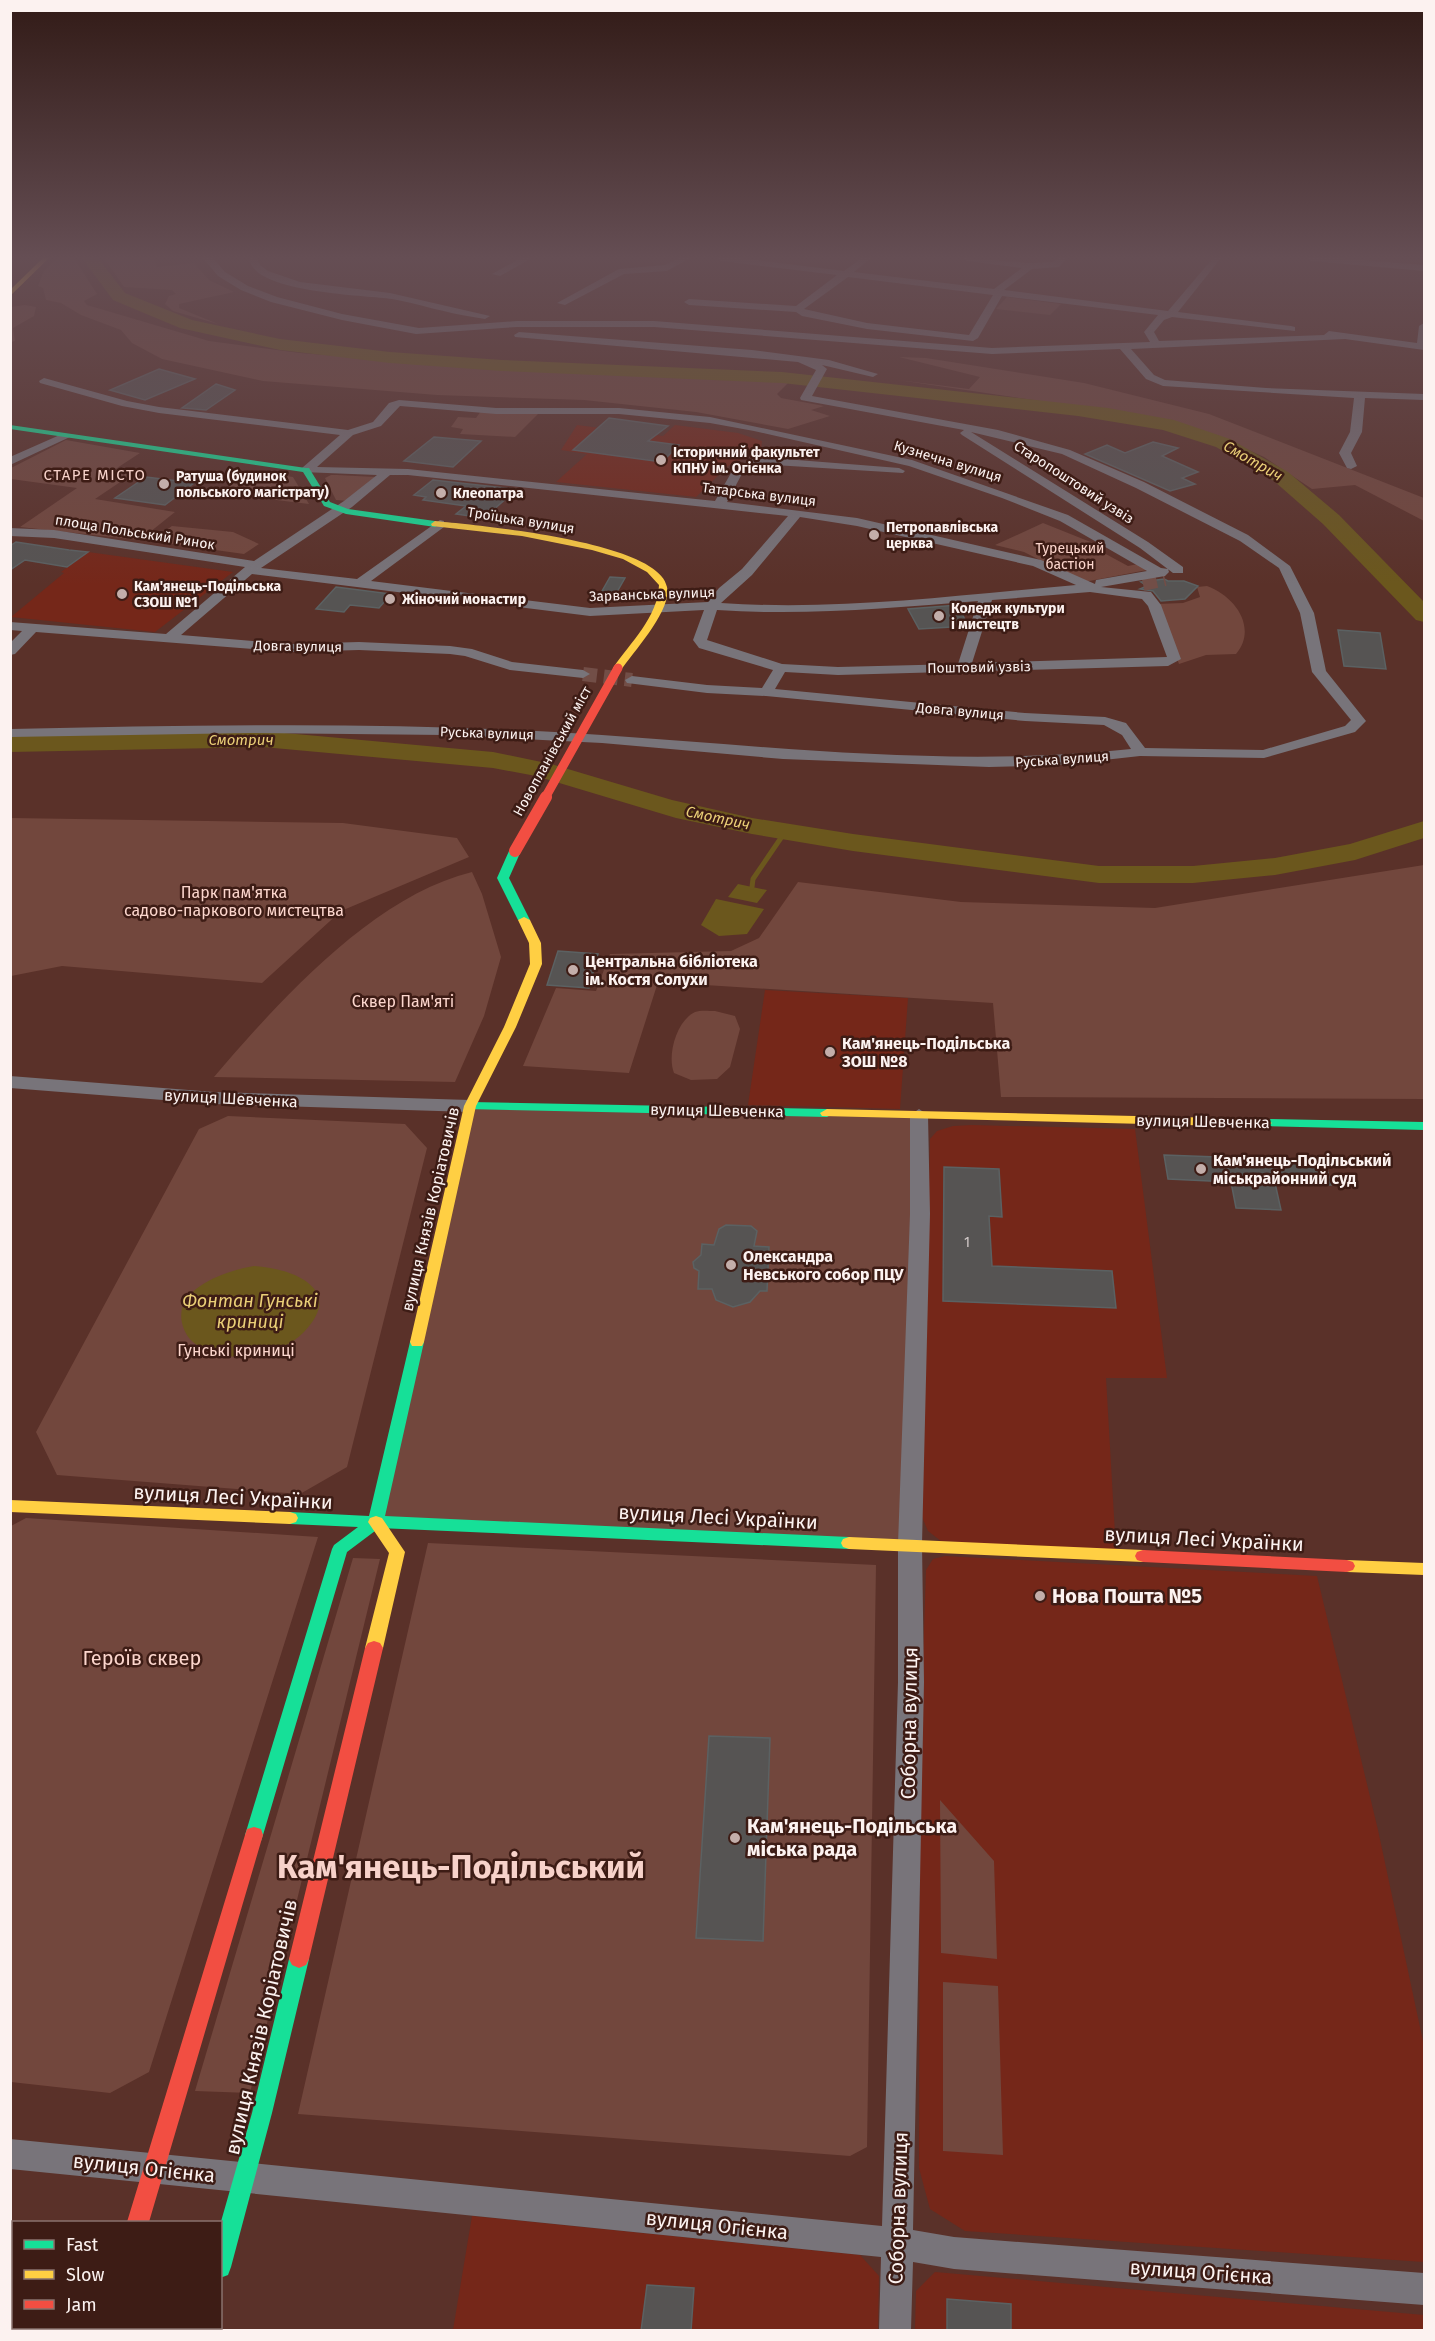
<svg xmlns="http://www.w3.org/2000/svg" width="1435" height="2341" font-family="'Fira Sans',sans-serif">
<rect width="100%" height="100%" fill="#5a3129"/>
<path fill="#752719" d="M 577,425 L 663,436 L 675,425 L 738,433 L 762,441 L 761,450 L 728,466 L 696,497 L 556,482 L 587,454 L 561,450 Z
M 88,552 L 233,572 L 155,632 L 11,617 L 64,573 L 61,572 Z
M 765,990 L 908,998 L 900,1109 L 748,1105 Z
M 972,1125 L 1135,1129 L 1167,1378 L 1106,1378 L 1116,1551 L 941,1541 L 928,1531 L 922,1517 L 930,1139 L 937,1131 L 953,1126 Z
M 945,1556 L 1317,1576 L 1378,1830 L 1424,2046 L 1424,2262 L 965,2231 L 930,2209 L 919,2168 L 920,1754 L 926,1570 L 933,1559 Z
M 472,2216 L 860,2255 L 879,2276 L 878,2330 L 453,2330 Z
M 935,2272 L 1424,2315 L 1424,2330 L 915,2330 L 916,2291 Z"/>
<path fill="#72473d" d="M 57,258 L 74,258 L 97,294 L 84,301 L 87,305 L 209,341 L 300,353 L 514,370 L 791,380 L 777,394 L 781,398 L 824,406 L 811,410 L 830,416 L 788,429 L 696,412 L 584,400 L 437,395 L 263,381 L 162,359 L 132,343 L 121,330 L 81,315 L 61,303 L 46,300 L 43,288 L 38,286 L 44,271 Z
M 104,258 L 154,258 L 157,267 L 194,263 L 209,280 L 234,292 L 179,304 L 179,308 L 218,324 L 173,311 L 165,304 L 169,296 L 176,294 L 172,290 L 124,287 Z
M 1007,297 L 1061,304 L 1050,315 L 996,309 Z
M 25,305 L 36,307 L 34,316 L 13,328 L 15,341 L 11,342 L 11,307 Z
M 899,357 L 926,358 L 1084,383 L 1209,414 L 1424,498 L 1424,521 L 1355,485 L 1312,489 L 1264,457 L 1220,437 L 1169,420 L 898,380 L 969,389 L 980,377 Z
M 481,411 L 540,412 L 515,437 L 460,434 L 463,429 L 451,427 L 458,417 L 476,418 Z
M 66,440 L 140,453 L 114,470 L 132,474 L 95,499 L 175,512 L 140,540 L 20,527 L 77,488 L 11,479 L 11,468 Z
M 250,471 L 293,477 L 309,504 L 220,493 Z
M 331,475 L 337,475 L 375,477 L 348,501 L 336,500 L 325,478 Z
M 1043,523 L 1093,543 L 1089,545 L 1128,566 L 1138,564 L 1147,570 L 1084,582 L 1024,552 L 995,545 Z
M 172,526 L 233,532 L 259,544 L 244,554 L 151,541 Z
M 1207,586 C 1235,596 1258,628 1236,654 L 1206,655 L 1179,664 L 1157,604 L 1183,603 L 1200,597 L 1197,587 Z
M 11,818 L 343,823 L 457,838 L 469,857 L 341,911 L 262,983 L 62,966 L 11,976 Z
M 1424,865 L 1424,1099 L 1001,1097 L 993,1003 L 658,982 L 629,1073 L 523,1066 L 556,988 L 596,991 L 610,954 L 731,951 L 759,938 L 798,882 L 961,902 L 1155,908 Z
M 472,872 L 482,894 L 501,957 L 484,1016 L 455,1082 L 214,1077 C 278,1002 373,896 472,872 Z
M 715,1011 L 735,1016 L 740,1029 L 730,1067 L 717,1079 L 691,1080 L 674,1073 C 667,1056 676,1021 695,1012 C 700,1010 709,1011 715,1011 Z
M 470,1106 L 919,1115 L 910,1544 L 376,1522 Z
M 228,1116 L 405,1124 L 427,1148 L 347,1467 L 300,1494 L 57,1475 L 36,1432 L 199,1129 Z
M 26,1518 L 318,1537 L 149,2072 L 110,2093 L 11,2082 L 11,1526 Z
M 428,1543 L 876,1565 L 867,2147 L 850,2156 L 298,2114 Z
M 353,1558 L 380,1559 L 250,2093 L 195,2091 Z
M 940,1800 L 994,1861 L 997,1959 L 941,1953 Z
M 943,1982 L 998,1986 L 1003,2155 L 943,2151 Z"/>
<path fill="#6b571d" d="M 738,884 L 767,890 L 757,903 L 728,897 Z
M 716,899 L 764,909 L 747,934 L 719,936 L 701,925 Z
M 254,1266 C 292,1268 346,1289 304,1332 C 279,1357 227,1366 197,1345 C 189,1340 184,1332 182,1323 C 174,1287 229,1270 254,1266 Z"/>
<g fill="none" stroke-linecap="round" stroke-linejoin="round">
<path stroke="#6b571d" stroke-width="5" d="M 752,887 L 753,879 L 785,832"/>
<path fill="#6b571d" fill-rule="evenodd" d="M 82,258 L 98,258 L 125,293 L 192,320 L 280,339 L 390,352 L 502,360 L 782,372 L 1108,408 L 1174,420 L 1230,439 L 1288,472 L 1339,515 L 1424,602 L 1424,622 L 1416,620 L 1323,524 L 1274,481 L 1216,447 L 1163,430 L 1078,416 L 782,383 L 502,371 L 390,363 L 280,350 L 180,328 L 113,300 Z
M 263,731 L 493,752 L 551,764 L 672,800 L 752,818 L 853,834 L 1099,866 L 1193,866 L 1275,858 L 1350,844 L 1424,821 L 1424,838 L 1355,860 L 1275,875 L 1193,883 L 1099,883 L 853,851 L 752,834 L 676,818 L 536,776 L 493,768 L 263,747 L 10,752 L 10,736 Z"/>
</g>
<path fill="#565453" stroke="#5b6162" stroke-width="1.5" d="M 159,369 L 195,379 L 145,400 L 110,390 Z
M 216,384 L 235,390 L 206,410 L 182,408 Z
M 609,418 L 668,426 L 648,441 L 679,445 L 662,462 L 573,450 Z
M 434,437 L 481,441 L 453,467 L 404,461 Z
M 1153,442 L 1178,448 L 1162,456 L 1198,472 L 1182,478 L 1195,484 L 1170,491 L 1085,454 L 1107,445 L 1125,453 Z
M 146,477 L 194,483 L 165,505 L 115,498 Z
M 433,480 L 515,489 L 517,489 L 484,518 L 456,514 L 466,506 L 423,500 L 426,497 L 414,495 Z
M 16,542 L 69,550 L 88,552 L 67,567 L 25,560 L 10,570 L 10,546 Z
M 610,577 L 625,578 L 617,592 L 602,591 Z
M 1164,579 L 1168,581 L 1184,581 L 1198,586 L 1185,599 L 1161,601 L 1153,591 L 1140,589 L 1147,586 L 1141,582 Z
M 336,587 L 391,594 L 379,608 L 350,605 L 344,612 L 316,609 Z
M 958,605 L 968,626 L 919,629 L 908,609 Z
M 1338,630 L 1380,633 L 1386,669 L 1344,666 Z
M 558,951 L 598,954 L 589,988 L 547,985 Z
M 1164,1155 L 1325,1161 L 1331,1185 L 1275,1183 L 1281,1210 L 1236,1208 L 1231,1182 L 1168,1179 Z
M 944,1167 L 999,1169 L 1002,1217 L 989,1216 L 992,1266 L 1112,1271 L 1116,1308 L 943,1301 Z
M 726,1225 L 751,1226 L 757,1231 L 754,1246 L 769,1247 L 767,1291 L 760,1291 L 750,1302 L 733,1307 L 716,1300 L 712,1289 L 698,1289 L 699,1271 L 694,1268 L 693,1262 L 701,1255 L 702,1244 L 714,1245 L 719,1229 Z
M 709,1736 L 770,1738 L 763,1941 L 696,1938 Z
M 647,2285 L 694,2288 L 691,2331 L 641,2331 Z
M 947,2299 L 1011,2304 L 1011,2331 L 947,2331 Z"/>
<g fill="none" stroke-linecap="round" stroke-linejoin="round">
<path stroke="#724e47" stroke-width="14" stroke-dasharray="14 7" stroke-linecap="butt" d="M 1143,584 L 1165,579
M 583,674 L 632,680"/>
<path fill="#78747a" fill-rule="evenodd" d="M 203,258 L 213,258 L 225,272 L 248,286 L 277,297 L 342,314 L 419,328 L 517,321 L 654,321 L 992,348 L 1150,342 L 1144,332 L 1158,315 L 1002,296 L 978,338 L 973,341 L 867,329 L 802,316 L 796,312 L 689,305 L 684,302 L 689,299 L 796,306 L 837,275 L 721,261 L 717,258 L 739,258 L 844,271 L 862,258 L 871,258 L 854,272 L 994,289 L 1022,268 L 967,261 L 963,258 L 1030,263 L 1053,262 L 1058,258 L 1067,258 L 1059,267 L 1032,269 L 1004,290 L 1168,311 L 1213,258 L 1221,258 L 1178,312 L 1291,326 L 1295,327 L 1295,331 L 1172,317 L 1164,320 L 1154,332 L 1159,341 L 1324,335 L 1329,331 L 1417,343 L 1419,326 L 1424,323 L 1424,350 L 1345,339 L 1131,349 L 1154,375 L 1165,380 L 1266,388 L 1424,394 L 1424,400 L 1365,398 L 1362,432 L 1351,453 L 1357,466 L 1351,469 L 1347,468 L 1339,453 L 1350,432 L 1354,398 L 1163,386 L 1146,379 L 1120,349 L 992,354 L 654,327 L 517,327 L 416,334 L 342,320 L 271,302 L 241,290 L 218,276 ZM 848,277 L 993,295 L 969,335 L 867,323 L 804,309 Z
M 249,258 L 257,258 L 260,265 L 268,271 L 300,282 L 390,293 L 490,316 L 485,319 L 473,317 C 446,313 419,304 392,299 C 364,295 252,293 249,258 Z
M 521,258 L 532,258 L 500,276 L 492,274 Z
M 679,258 L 690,258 L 667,271 L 624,274 L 565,305 L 557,303 L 619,269 L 665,265 Z
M 1306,258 L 1337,258 L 1424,265 L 1424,271 L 1311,261 Z
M 519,332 L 752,350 L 829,360 L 878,374 L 873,377 L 822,365 L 827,369 L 812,396 L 998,430 L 1070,450 L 1144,482 L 1248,535 L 1290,566 L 1314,613 L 1326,671 L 1366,721 L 1355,732 L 1264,758 L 1140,756 L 1059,765 L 989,767 L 783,759 L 602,743 L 445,735 L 250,733 L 10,737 L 10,729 C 208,725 405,721 602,735 C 779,747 953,768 1131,749 L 1122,735 L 1104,725 L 1025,721 L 766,696 L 707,693 L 627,683 L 625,680 L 632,676 L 707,685 L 762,688 L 773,670 L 699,648 L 693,640 L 704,610 L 590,616 L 252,574 L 181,635 L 290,644 L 359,642 L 450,646 L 472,649 L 512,662 L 583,670 L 590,674 L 583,678 L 510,670 L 465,656 L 450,654 L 359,650 L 290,652 L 36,632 L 15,654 L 10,655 L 10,643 L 22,631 L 10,630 L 10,622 L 166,634 L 245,567 L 54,538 L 10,536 L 10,528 L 54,530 L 254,561 L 344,501 L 377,475 L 302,472 L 302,468 L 340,435 L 159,413 L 122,406 L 40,383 L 39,381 L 44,378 L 127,401 L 159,407 L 348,430 L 373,422 L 389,403 L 399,400 L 496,408 L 619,408 L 710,417 L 912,460 L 1068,515 L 1161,568 L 1168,569 L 1169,572 L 1165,576 L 1101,587 L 1151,592 L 1161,605 L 1181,659 L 1168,666 L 838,675 L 785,672 L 775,689 L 1025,713 L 1105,717 L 1126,723 L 1145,748 L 1263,750 L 1345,726 L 1351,720 L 1312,672 L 1300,613 L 1279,568 L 1240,541 L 1136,488 L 1062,454 L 971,432 L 1148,542 L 1183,567 L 1183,573 L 1173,573 L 1140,548 L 962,435 L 960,433 L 964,430 L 801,400 L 800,398 L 816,370 L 798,362 L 515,337 L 514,335 ZM 400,406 L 496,414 L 619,414 L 710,423 L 754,431 L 909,466 L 1002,498 L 1060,521 L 1147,571 L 1096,580 L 1095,584 L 1041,560 L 857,518 L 727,502 L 744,470 L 759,464 L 903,473 L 905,471 L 899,468 L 758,457 L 735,466 L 715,501 L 408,469 L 317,467 L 353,435 L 381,426 ZM 390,475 L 408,475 L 788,516 L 742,569 L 719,588 L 708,602 L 590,608 L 371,581 L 444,527 L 444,521 L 440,520 L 357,579 L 261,568 L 352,507 ZM 800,517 L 857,526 L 1033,566 L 1076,585 C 958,595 840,611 721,603 L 752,575 ZM 1090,592 L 1142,599 L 1148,606 L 1167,657 L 972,663 L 992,600 ZM 978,601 L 958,664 L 838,667 L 782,664 L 707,640 L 717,610 C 805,616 891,608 978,601 Z
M 62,434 L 72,436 L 10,465 L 10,457 Z
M 10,1076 L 214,1092 L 470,1100 L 479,1106 L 470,1112 L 214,1104 L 10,1088 Z
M 919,1109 L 928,1115 L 930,1214 L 922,1544 L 924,1682 L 913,2230 L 954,2237 L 1424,2273 L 1424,2305 L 954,2269 L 913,2262 L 911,2330 L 879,2330 L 881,2257 L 10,2169 L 10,2139 L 882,2226 L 898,1682 L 898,1544 L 910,1214 L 910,1115 Z"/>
<path fill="#16e098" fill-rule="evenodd" d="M 10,425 L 306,468 L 309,468 L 330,502 L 348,509 L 435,521 L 439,524 L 435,527 L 346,514 L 324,506 L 303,472 L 10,429 Z
M 515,848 L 521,851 L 509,878 L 530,920 L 524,923 L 518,920 L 497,878 L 509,851 Z
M 470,1102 L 827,1109 L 834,1113 L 827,1117 L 465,1109 L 464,1106 Z
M 1265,1119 L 1424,1122 L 1424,1130 L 1260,1126 L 1258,1123 Z
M 417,1337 L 422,1338 L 424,1342 L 385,1516 L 849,1537 L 855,1539 L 857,1543 L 855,1547 L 849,1549 L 379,1528 L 347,1552 L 263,1835 L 261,1841 L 254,1843 L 247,1841 L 245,1835 L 332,1549 L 334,1545 L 358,1527 L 290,1524 L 284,1522 L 282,1518 L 284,1514 L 290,1512 L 369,1516 L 410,1342 L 412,1338 Z
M 299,1950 L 306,1953 L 309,1959 L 272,2113 L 231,2267 L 228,2275 L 220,2278 L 220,2225 L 252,2113 L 289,1959 L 292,1953 Z
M 97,2328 L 119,2328 L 118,2330 L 96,2330 Z
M 193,2328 L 215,2328 L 214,2330 L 192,2330 Z"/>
<path fill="#ffcf43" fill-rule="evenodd" d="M 43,258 L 49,258 L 10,296 L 10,290 Z
M 435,521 C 475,525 659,541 667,587 C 672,610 634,651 621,670 L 615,670 L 613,668 C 630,643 658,617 659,585 L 647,572 L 623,559 L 592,550 L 522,536 L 432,526 L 431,524 Z
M 524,917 L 530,920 L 541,943 L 542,964 L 516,1027 L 476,1106 L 424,1342 L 422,1346 L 412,1346 L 410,1342 L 464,1106 L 504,1027 L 530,964 L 529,943 L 518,920 Z
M 827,1109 L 1265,1119 L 1272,1123 L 1265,1127 L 822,1116 L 820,1113 Z
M 10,1500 L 290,1512 L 296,1514 L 298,1518 L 296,1522 L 290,1524 L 10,1512 Z
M 376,1516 L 382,1518 L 405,1552 L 383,1648 L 380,1653 L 374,1655 L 368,1653 L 365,1648 L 389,1553 L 368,1522 L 370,1518 Z
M 849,1537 L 1143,1550 L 1149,1552 L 1151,1556 L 1149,1560 L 1143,1562 L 849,1549 L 843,1547 L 841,1543 L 843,1539 Z
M 1347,1560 L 1424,1563 L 1424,1575 L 1347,1572 L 1341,1570 L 1339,1566 L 1341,1562 Z"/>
<path fill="#f24e42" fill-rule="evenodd" d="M 1143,1550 L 1347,1560 L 1353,1562 L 1355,1566 L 1353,1570 L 1347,1572 L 1143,1562 L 1137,1560 L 1135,1556 L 1137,1552 Z
M 374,1641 L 380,1643 L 383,1648 L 309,1959 L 306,1965 L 299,1968 L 292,1965 L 289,1959 L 365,1648 L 368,1643 Z
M 254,1827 L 261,1829 L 263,1835 L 149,2222 L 127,2222 L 245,1835 L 247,1829 Z"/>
<path stroke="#f24e42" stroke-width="9" d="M 545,798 L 618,668"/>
<path stroke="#f24e42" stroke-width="12" d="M 515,851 L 546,797"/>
</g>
<linearGradient id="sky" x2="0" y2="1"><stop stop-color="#321b17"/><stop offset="0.44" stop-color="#654e54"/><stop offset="1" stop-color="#654e54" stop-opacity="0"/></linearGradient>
<rect width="1435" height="585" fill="url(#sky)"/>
<g fill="#c3aeaa" stroke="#3d1c15" stroke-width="2">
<circle cx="661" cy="460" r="6"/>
<circle cx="164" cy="484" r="6"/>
<circle cx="441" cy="493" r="6"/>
<circle cx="874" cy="535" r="6"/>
<circle cx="122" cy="594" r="6"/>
<circle cx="390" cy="599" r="6"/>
<circle cx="939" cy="616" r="6"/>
<circle cx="573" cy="970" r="6"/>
<circle cx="830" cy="1052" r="6"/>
<circle cx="1201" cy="1169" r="6"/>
<circle cx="731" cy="1265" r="6"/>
<circle cx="1040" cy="1596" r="6"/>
<circle cx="735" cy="1838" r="6"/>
</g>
<g text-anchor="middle" stroke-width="5" stroke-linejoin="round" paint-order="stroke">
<g font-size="14" font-weight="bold" fill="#fcf2f0" stroke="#3d1c15" text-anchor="start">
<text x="673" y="457">Історичний факультет<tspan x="673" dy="16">КПНУ ім. Огієнка</tspan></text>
<text x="176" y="481">Ратуша (будинок<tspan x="176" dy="16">польського магістрату)</tspan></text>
<text x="453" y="498">Клеопатра</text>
<text x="886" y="532">Петропавлівська<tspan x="886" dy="16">церква</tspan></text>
<text x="134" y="591">Кам'янець-Подільська<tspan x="134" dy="16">СЗОШ №1</tspan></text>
<text x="402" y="604">Жіночий монастир</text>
<text x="951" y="613">Коледж культури<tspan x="951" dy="16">і мистецтв</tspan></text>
</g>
<g font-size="14" fill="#fcf2f0" stroke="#3d1c15">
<text transform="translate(948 461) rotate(17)" y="5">Кузнечна вулиця</text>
<text transform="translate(1074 482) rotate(33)" y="5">Старопоштовий узвіз</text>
<text transform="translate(759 494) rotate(7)" y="5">Татарська вулиця</text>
<text transform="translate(521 520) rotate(9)" y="5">Троїцька вулиця</text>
<text transform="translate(135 532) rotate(9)" y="5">площа Польський Ринок</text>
<text transform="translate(652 594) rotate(-2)" y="5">Зарванська вулиця</text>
<text transform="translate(298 646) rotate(1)" y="5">Довга вулиця</text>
<text transform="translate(979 667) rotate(-1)" y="5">Поштовий узвіз</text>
<text transform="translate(960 711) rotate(5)" y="5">Довга вулиця</text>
<text transform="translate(487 733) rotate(2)" y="5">Руська вулиця</text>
<text transform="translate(552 751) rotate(-61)" y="5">Новопланівський міст</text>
<text transform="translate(1062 759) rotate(-4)" y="5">Руська вулиця</text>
</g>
<g font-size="14" fill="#fcd6cd" stroke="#3d1c15">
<text x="1070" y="553">Турецький<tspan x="1070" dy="16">бастіон</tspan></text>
</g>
<g font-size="14" fill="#d2cac9">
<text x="967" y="1247">1</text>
</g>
<g font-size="15" font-style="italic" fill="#eacf77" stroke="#3d1c15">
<text transform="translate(1253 461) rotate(30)" y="5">Смотрич</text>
<text x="241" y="745">Смотрич</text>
<text transform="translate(718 818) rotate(12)" y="5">Смотрич</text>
</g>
<g font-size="15" letter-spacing="1.5" fill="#f7d2ca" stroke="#3d1c15">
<text x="95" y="480">СТАРЕ МІСТО</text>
</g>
<g font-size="16" fill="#fcd6cd" stroke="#3d1c15">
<text x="234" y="898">Парк пам'ятка<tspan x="234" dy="18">садово-паркового мистецтва</tspan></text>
<text x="403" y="1007">Сквер Пам'яті</text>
<text x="236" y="1356">Гунські криниці</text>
</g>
<g font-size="16" font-weight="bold" fill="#fcf2f0" stroke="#3d1c15" text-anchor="start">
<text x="585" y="967">Центральна бібліотека<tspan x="585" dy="18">ім. Костя Солухи</tspan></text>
<text x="842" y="1049">Кам'янець-Подільська<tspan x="842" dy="18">ЗОШ №8</tspan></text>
<text x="1213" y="1166">Кам'янець-Подільський<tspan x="1213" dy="18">міськрайонний суд</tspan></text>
<text x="743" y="1262">Олександра<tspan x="743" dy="18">Невського собор ПЦУ</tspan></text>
</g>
<g font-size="16" fill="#fcf2f0" stroke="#3d1c15">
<text transform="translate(231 1098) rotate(3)" y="6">вулиця Шевченка</text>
<text transform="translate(717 1110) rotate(1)" y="6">вулиця Шевченка</text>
<text transform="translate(1203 1121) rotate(1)" y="6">вулиця Шевченка</text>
<text transform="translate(430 1209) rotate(-77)" y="6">вулиця Князів Коріатовичів</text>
</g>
<g font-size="18" font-style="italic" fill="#eacf77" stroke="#3d1c15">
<text x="250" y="1307">Фонтан Гунські<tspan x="250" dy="21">криниці</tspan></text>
</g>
<g font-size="20" fill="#fcf2f0" stroke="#3d1c15">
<text transform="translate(233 1497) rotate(3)" y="7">вулиця Лесі Українки</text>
<text transform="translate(718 1517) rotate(3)" y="7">вулиця Лесі Українки</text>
<text transform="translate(1204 1539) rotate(3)" y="7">вулиця Лесі Українки</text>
<text transform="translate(909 1723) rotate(-89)" y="7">Соборна вулиця</text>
<text transform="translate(261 2027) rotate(-77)" y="7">вулиця Князів Коріатовичів</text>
<text transform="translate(144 2168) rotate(6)" y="7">вулиця Огієнка</text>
<text transform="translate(898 2208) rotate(-88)" y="7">Соборна вулиця</text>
<text transform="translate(717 2225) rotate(6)" y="7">вулиця Огієнка</text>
<text transform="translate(1201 2272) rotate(4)" y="7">вулиця Огієнка</text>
</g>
<g font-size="20" font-weight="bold" fill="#fcf2f0" stroke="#3d1c15" text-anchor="start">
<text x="1052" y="1603">Нова Пошта №5</text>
<text x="747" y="1833">Кам'янець-Подільська<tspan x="747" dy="23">міська рада</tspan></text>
</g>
<g font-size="20" fill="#fcd6cd" stroke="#3d1c15">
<text x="142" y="1665">Героїв сквер</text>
</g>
<g font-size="33" font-weight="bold" fill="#f7d2ca" stroke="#3d1c15">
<text x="461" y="1878">Кам'янець-Подільський</text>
</g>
</g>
<rect width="1435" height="2341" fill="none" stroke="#fcf2f0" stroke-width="24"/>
<rect x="12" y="2221" width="210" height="108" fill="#3d1c15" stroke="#89726d" stroke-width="1.5"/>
<rect x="24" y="2240" width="30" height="9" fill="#16e098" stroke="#89726d" stroke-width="1.5"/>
<text x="66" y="2251" font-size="18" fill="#fcf2f0">Fast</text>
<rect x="24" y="2270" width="30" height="9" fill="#ffcf43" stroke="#89726d" stroke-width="1.5"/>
<text x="66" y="2281" font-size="18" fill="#fcf2f0">Slow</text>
<rect x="24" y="2300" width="30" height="9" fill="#f24e42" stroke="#89726d" stroke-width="1.5"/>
<text x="66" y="2311" font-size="18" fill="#fcf2f0">Jam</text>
</svg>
